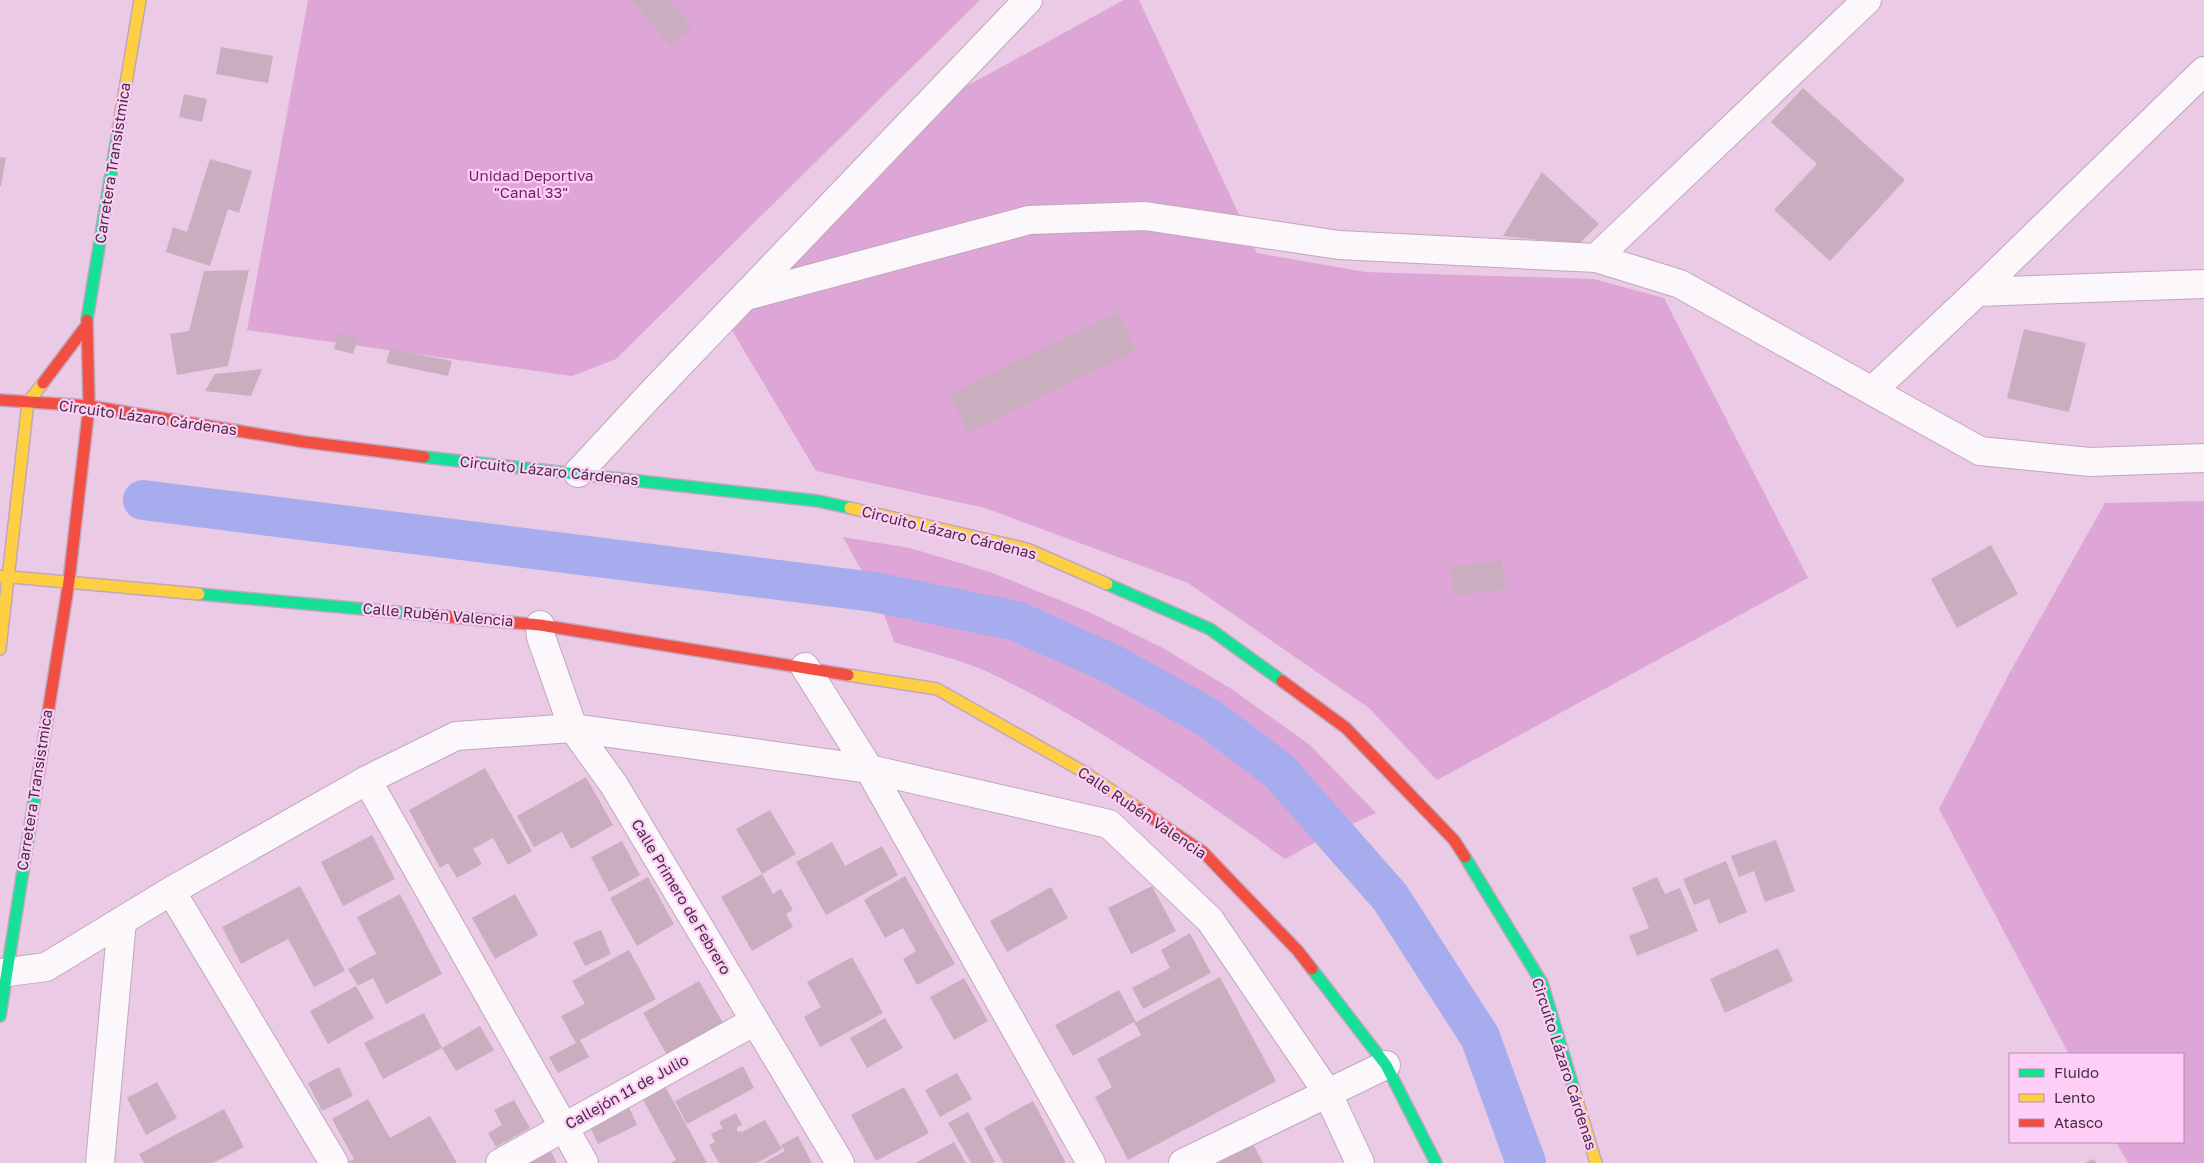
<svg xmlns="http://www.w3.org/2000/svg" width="2204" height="1163" font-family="'Golos Text',sans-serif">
<rect width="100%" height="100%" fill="#eacae5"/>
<path fill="#dda6d6" d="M 308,0 L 980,0 L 616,359 L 572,376 L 247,330 Z
M 1124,0 L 1139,0 L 1257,253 L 1365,272 L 1594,279 L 1664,298 L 1808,578 L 1437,780 L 1369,708 L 1188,583 L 985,508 L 816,471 L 730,327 L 899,123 Z
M 2204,501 L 2204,1163 L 2128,1163 L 2116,1142 L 2183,1142 L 2183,1054 L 2069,1054 L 1939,809 L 2009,674 L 2105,503 Z
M 843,537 L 910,548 L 990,572 L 1089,612 L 1161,647 L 1230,688 L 1310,745 L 1376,813 L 1348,826 L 1287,768 L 1248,735 L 1142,673 L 1011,607 L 866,579 Z
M 880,603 L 1008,633 L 1130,689 L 1196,727 L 1272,779 L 1329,835 L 1285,859 C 1191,791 1094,722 988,672 C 962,660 923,651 894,642 Z"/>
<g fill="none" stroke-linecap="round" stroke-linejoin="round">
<path stroke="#a6acee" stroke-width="40" d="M 143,500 L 874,592 L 1016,621 L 1110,663 L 1209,718 L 1279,771 L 1390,897 L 1480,1037 L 1526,1163"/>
</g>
<path fill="#caaec0" d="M 631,0 L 669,0 L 692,27 L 670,45 Z
M 221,47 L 273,56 L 268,83 L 216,74 Z
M 1803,88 L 1905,180 L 1830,261 L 1774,210 L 1817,164 L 1771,122 Z
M 184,94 L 207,99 L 202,122 L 179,117 Z
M 0,157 L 6,158 L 1,186 L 0,186 Z
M 210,159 L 252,171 L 239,213 L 228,209 L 210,266 L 166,252 L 173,227 L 187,232 Z
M 1542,172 L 1599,224 L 1579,244 L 1503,236 Z
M 249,270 L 228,366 L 177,375 L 170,334 L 189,331 L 204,271 Z
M 1118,312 L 1136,350 L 968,433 L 950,394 Z
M 2024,329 L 2086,343 L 2069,412 L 2007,398 Z
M 339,333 L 358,338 L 353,354 L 334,349 Z
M 390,349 L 452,361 L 448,376 L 386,363 Z
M 262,369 L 251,396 L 205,391 L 215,374 Z
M 1991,545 L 2018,594 L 1957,628 L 1931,579 Z
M 1502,560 L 1506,589 L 1454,596 L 1451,567 Z
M 485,768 L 532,851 L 508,865 L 493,838 L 473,849 L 482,864 L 457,878 L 448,863 L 440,868 L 409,810 Z
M 586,777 L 613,825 L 571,849 L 562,832 L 534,847 L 517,816 Z
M 770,810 L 796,854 L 762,874 L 736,829 Z
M 372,835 L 395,879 L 343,906 L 321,862 Z
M 1776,840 L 1795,891 L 1765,902 L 1754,871 L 1739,877 L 1731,856 Z
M 622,841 L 640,875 L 609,892 L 591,857 Z
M 832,842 L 845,866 L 882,846 L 898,875 L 826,915 L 796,862 Z
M 1726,861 L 1747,912 L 1719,924 L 1709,899 L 1694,905 L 1683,879 Z
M 762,874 L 773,894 L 781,889 L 793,910 L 786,914 L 793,927 L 752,951 L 721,897 Z
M 905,876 L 955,964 L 917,985 L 903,959 L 916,951 L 903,928 L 885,938 L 864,900 Z
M 648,877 L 674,924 L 637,946 L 610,898 Z
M 1657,877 L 1665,894 L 1680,888 L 1698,931 L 1637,956 L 1629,936 L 1649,928 L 1632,888 Z
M 300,886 L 345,971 L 314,987 L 288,939 L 241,964 L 222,927 Z
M 1152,886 L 1176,931 L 1131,954 L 1108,908 Z
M 1051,887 L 1068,918 L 1007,952 L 990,921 Z
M 400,894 L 442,974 L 386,1004 L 373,978 L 358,986 L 348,969 L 376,954 L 357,917 Z
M 515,894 L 538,935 L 495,959 L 472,918 Z
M 601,930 L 611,954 L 585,966 L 573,942 Z
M 1190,933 L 1211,973 L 1143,1009 L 1132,988 L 1170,968 L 1161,950 Z
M 1778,948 L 1793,981 L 1725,1013 L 1710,979 Z
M 629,950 L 656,999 L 580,1040 L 589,1057 L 558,1073 L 549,1057 L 576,1043 L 561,1016 L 585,1004 L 572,981 Z
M 852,957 L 883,1013 L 820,1047 L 804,1017 L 821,1007 L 807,982 Z
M 1220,977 L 1276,1081 L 1128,1160 L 1095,1097 L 1112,1087 L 1097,1059 L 1141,1035 L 1134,1022 L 1073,1056 L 1055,1025 L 1119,990 L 1136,1022 Z
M 964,978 L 988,1021 L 954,1040 L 930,997 Z
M 699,981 L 727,1030 L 671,1062 L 643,1013 Z
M 356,986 L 374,1018 L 328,1044 L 310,1011 Z
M 424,1013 L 442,1048 L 383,1079 L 364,1043 Z
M 885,1018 L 903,1048 L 867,1068 L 850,1038 Z
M 480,1026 L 494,1050 L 456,1071 L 442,1048 Z
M 743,1066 L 754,1088 L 687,1124 L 675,1101 Z
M 339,1067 L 353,1096 L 322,1111 L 308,1083 Z
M 957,1073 L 972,1099 L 940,1117 L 925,1090 Z
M 157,1082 L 177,1118 L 146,1135 L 127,1098 Z
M 665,1086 L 707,1163 L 670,1163 L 676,1160 L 642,1098 Z
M 904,1087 L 929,1133 L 876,1161 L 851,1115 Z
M 625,1098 L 637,1125 L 598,1144 L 585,1117 Z
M 368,1099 L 390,1138 L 430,1116 L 457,1163 L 347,1163 L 354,1159 L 332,1119 Z
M 514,1100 L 530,1128 L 496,1147 L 488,1133 L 502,1125 L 494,1110 Z
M 1033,1101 L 1066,1163 L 1003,1163 L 984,1128 Z
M 224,1109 L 244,1147 L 213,1163 L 144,1163 L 139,1154 Z
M 968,1112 L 995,1162 L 993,1163 L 971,1163 L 948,1123 Z
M 736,1113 L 742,1125 L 737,1127 L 737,1131 L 742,1132 L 765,1120 L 782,1149 L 757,1163 L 719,1163 L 709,1145 L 715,1142 L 711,1134 L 723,1128 L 719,1122 Z
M 798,1136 L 812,1163 L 763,1163 L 785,1151 L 781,1145 Z
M 1250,1138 L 1263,1163 L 1203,1163 Z
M 546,1142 L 557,1163 L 508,1163 Z
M 954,1142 L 966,1163 L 915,1163 Z
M 2094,1159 L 2096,1163 L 2084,1163 Z"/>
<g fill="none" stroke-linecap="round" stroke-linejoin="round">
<defs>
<path id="street" d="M 1596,258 L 1867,0
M 1977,292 L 2204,284
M 746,296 L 1029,220 L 1145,216 L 1339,245 L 1596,258 L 1680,284 L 1980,451 L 2090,462 L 2204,458
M 1872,391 L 1977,292 L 2204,71
M 578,473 L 651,394 L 1028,0
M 540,625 L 541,637 L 573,728 L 614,785 L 840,1163
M 805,667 L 869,769 L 1091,1163
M 367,780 L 584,1163
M 171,891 L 334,1163
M 0,973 L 46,967 L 171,891 L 367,780 L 456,736 L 573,728 L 869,769 L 1109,824 L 1210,920 L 1327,1092 L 1360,1163
M 100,1163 L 122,921
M 500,1163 L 755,1021
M 1183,1163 L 1386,1065"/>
<path id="fast" d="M 87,320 L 118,131
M 424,457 L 818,501 L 850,508
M 1107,584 L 1210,629 L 1282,681
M 199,594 L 440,616
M 1465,857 L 1542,983 L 1575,1093
M 1312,969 L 1386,1065 L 1436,1163
M 0,1016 L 45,732"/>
<path id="slow" d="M 118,131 L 140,0
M 850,508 L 1027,549 L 1107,584
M 0,576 L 199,594
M 0,649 L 28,402 L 43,383
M 848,675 L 937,689 L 1084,772 L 1139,809
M 1575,1093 L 1596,1163"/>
<path id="jam" d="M 43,383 L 86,326
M 0,400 L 89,406 L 305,442 L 424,457
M 440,616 L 540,625 L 848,675
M 1282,681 L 1346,728 L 1454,840 L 1465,857
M 45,732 L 69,581 L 89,406 L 87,320
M 1139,809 L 1203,852 L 1298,951 L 1312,969"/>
</defs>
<use href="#street" stroke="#c0a7bc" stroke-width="30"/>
<use href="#fast" stroke="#c0a7bc" stroke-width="14"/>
<use href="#slow" stroke="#c0a7bc" stroke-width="14"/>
<use href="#jam" stroke="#c0a7bc" stroke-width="14"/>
<use href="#street" stroke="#fcf7fb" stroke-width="28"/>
<use href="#fast" stroke="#16e098" stroke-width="11"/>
<use href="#slow" stroke="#ffcf43" stroke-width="11"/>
<use href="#jam" stroke="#f24e42" stroke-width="11"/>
</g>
<g text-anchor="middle" stroke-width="4.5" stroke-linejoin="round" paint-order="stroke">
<g font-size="15" fill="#452e42" stroke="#fecef7">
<text transform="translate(113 163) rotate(-81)" y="5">Carretera Transistmica</text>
<text transform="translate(148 418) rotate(8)" y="5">Circuito Lázaro Cárdenas</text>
<text transform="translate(549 471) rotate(6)" y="5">Circuito Lázaro Cárdenas</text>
<text transform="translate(949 533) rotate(14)" y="5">Circuito Lázaro Cárdenas</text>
<text transform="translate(438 615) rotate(5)" y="5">Calle Rubén Valencia</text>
<text transform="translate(35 790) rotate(-81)" y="5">Carretera Transistmica</text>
<text transform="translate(1142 813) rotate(34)" y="5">Calle Rubén Valencia</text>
<text transform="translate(681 897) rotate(59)" y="5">Calle Primero de Febrero</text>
<text transform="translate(1564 1064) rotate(72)" y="5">Circuito Lázaro Cárdenas</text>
<text transform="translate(627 1092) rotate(-29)" y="5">Callejón 11 de Julio</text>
</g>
<g font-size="15" fill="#741c6d" stroke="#fecef7">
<text x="531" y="181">Unidad Deportiva<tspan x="531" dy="17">"Canal 33"</tspan></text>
</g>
</g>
<rect x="2009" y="1053" width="175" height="90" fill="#fecef7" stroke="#b48eaf"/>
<rect x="2019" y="1069" width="25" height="8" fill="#16e098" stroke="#b48eaf"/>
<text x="2054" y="1078" font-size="15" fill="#452e42">Fluido</text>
<rect x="2019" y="1094" width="25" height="8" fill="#ffcf43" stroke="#b48eaf"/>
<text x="2054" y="1103" font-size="15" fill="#452e42">Lento</text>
<rect x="2019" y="1119" width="25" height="8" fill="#f24e42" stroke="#b48eaf"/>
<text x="2054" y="1128" font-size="15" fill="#452e42">Atasco</text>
</svg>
